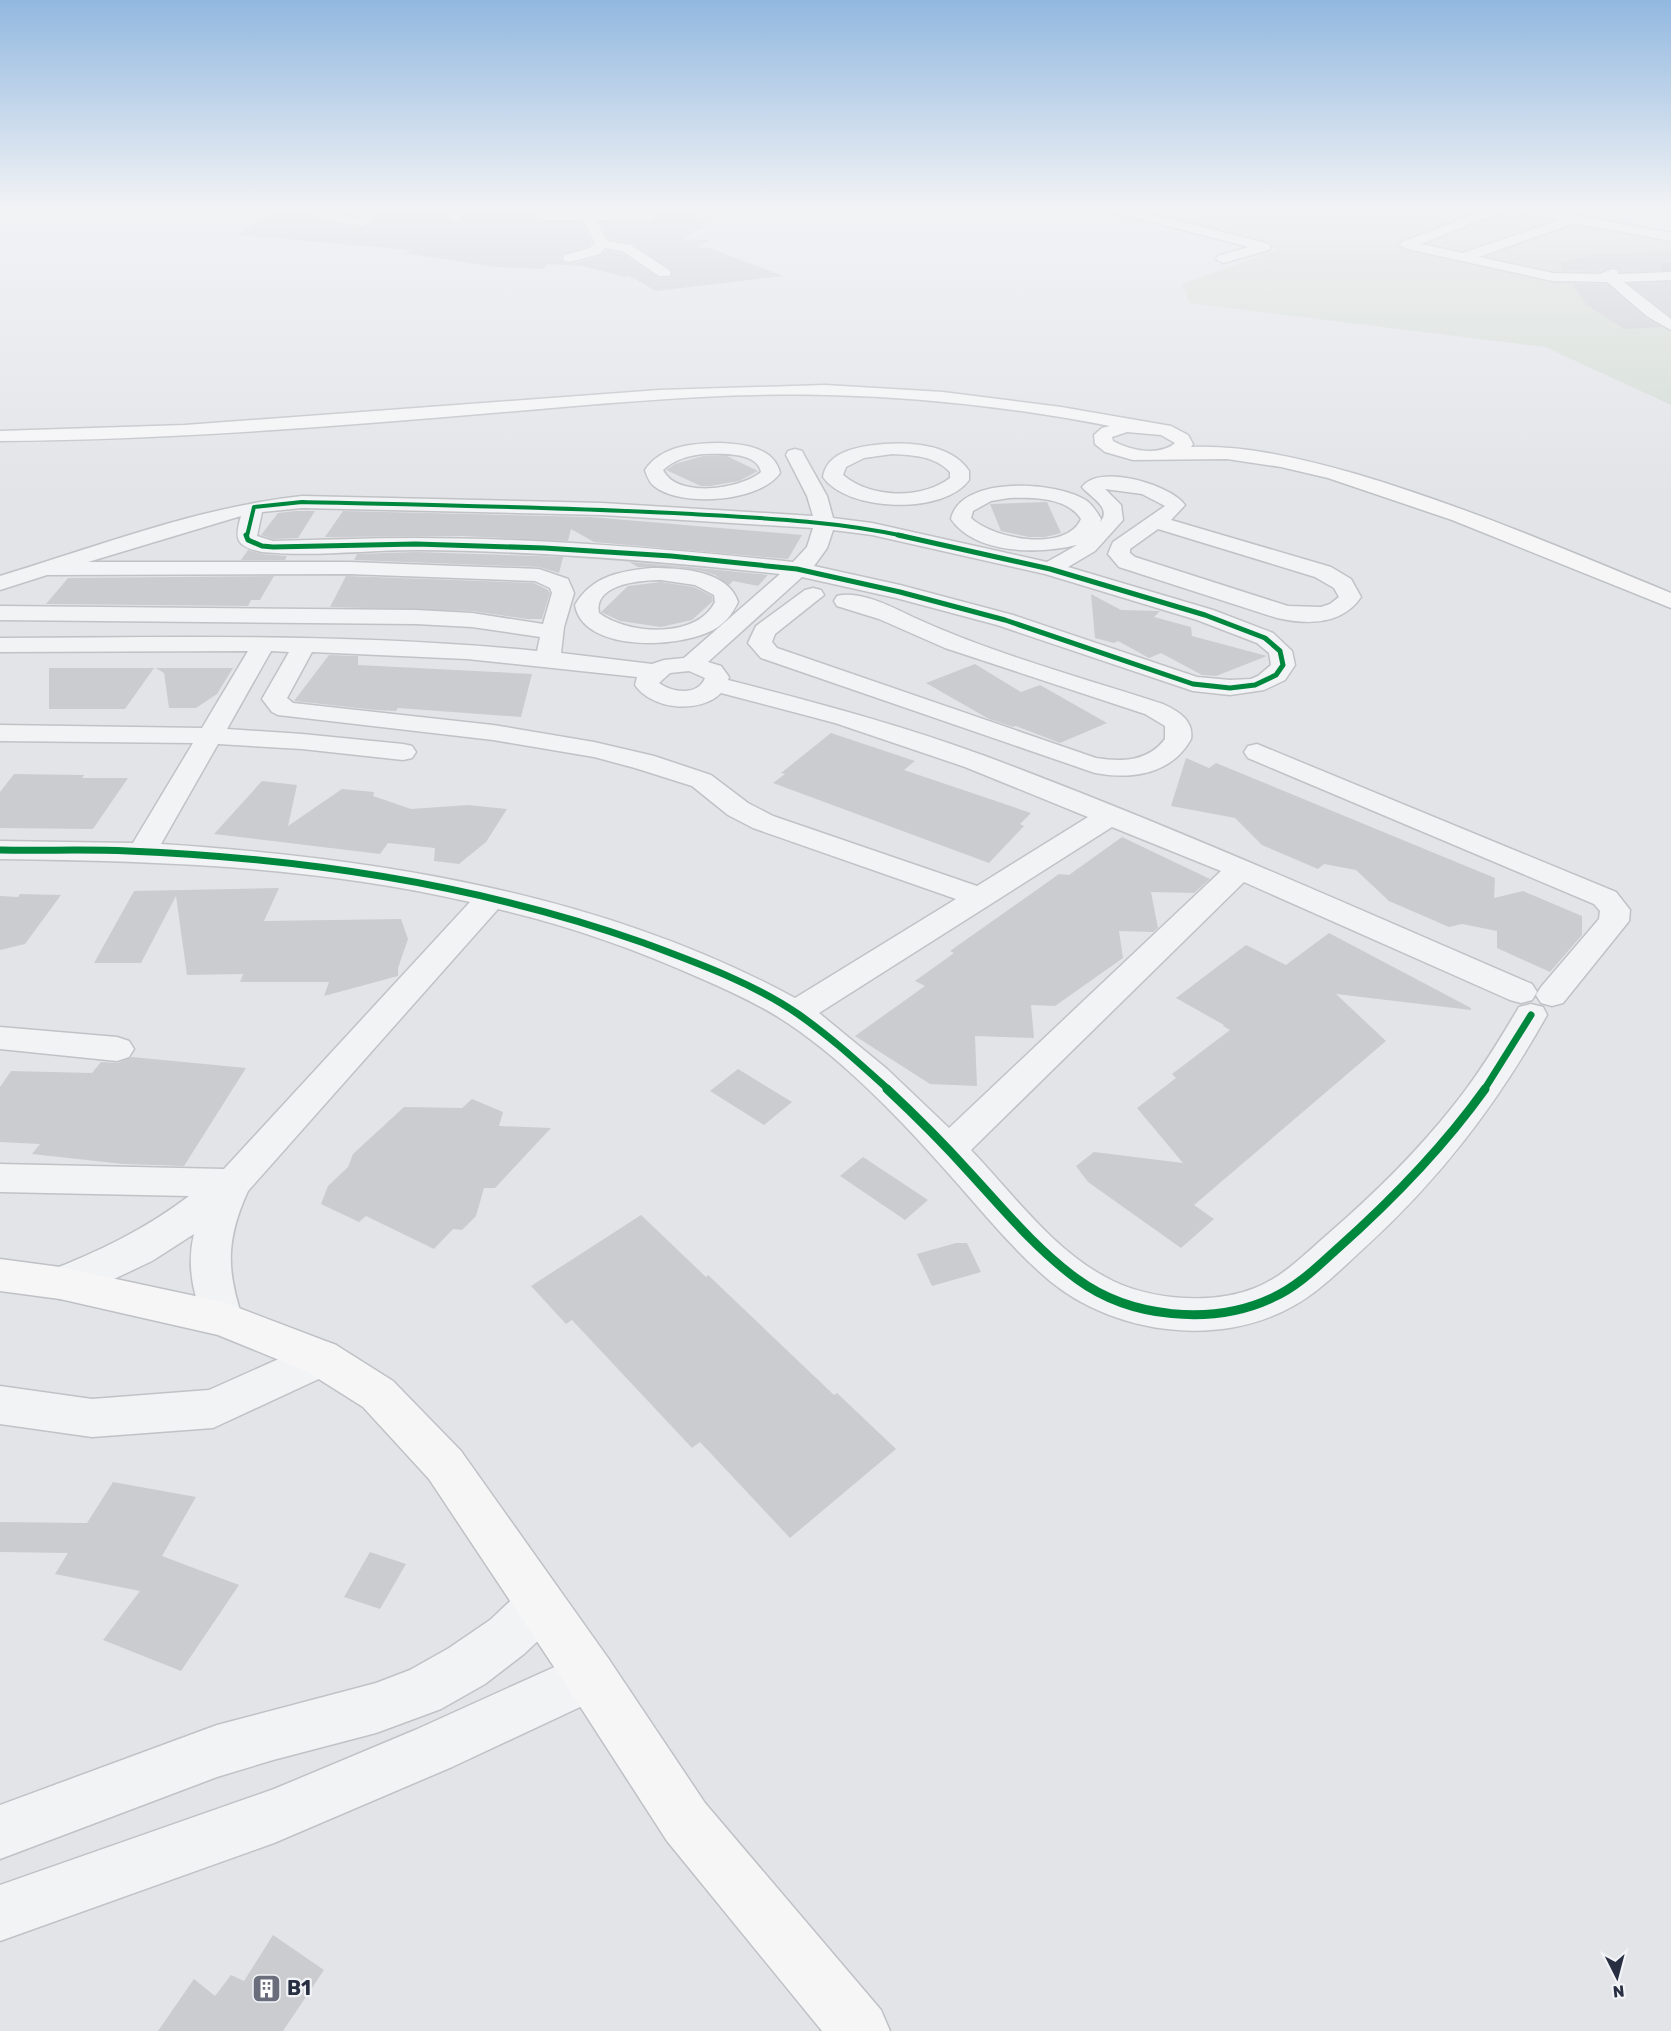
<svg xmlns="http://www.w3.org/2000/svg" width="1671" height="2031" font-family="Rubik,sans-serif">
<rect width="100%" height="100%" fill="#e3e4e8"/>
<path fill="#d2dbd3" d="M 1127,209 L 1550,209 L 1671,232 L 1671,405 L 1545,347 L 1190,303 L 1182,284 L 1279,249 Z"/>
<path fill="#cbccd0" d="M 284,209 L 303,209 L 323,221 L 361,228 L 367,226 L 381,209 L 451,209 L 446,218 L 455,224 L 460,222 L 468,209 L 494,209 L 492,214 L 539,212 L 534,217 L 542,222 L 582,222 L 592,243 L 589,246 L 563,254 L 561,259 L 565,263 L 571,264 L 601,256 L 606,250 L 621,253 L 659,278 L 669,278 L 673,272 L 632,243 L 608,239 L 600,222 L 651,223 L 658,218 L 656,213 L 594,209 L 696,213 L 690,216 L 709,218 L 698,225 L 706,225 L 683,239 L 709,240 L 698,247 L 709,248 L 783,276 L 656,291 L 629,276 L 625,277 L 583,266 L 548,264 L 542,269 L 496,267 L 404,253 L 411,250 L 235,235 Z
M 1671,251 L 1671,270 L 1620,272 L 1617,268 L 1612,267 L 1600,272 L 1564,271 L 1560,263 L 1594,254 Z
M 1671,282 L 1671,316 L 1630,284 Z
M 1572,284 L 1606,284 L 1647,319 L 1662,327 L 1624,329 L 1587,305 Z
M 703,456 L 727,456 L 758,471 L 739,481 L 710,486 L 701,486 L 666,470 L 675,464 Z
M 1047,502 L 1061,533 L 1045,537 L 1029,537 L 1001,531 L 990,504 Z
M 295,511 L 315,511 L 298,538 L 273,539 L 261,535 L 278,513 Z
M 343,511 L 591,517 L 802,535 L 788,559 L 594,542 L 571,529 L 568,541 L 462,536 L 325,537 Z
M 248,550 L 262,554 L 287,556 L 285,560 L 241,560 Z
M 417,552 L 508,555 L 563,557 L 559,573 L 539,567 L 354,560 L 357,554 Z
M 629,562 L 689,567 L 768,575 L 758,586 L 733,581 L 729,585 L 715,575 L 702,571 L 676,567 L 638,567 Z
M 274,576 L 260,600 L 251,600 L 248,606 L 46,604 L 68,578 Z
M 346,576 L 534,583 L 548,590 L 550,593 L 542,619 L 527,619 L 472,611 L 330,607 Z
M 661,582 L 694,587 L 712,596 L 713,601 L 692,620 L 661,627 L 620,621 L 601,612 L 628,586 Z
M 1091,594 L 1121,610 L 1160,611 L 1154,617 L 1191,627 L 1192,636 L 1267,656 L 1216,676 L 1202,675 L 1161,653 L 1149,658 L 1118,641 L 1114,643 L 1095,638 Z
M 329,655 L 358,656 L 358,665 L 532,674 L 521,717 L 398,708 L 396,711 L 376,710 L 294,701 Z
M 975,664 L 1021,692 L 1040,685 L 1107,723 L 1060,743 L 1016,726 L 1013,727 L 989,719 L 926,683 Z
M 49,668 L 154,668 L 125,709 L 49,709 Z
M 156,668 L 233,668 L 217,694 L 196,708 L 169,708 L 164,673 Z
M 831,733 L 915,761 L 904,770 L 1031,813 L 1020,824 L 1024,826 L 989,863 L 773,783 L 785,774 L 781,773 Z
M 1186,758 L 1209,768 L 1216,763 L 1495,878 L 1494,898 L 1523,891 L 1582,916 L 1582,935 L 1550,972 L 1497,948 L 1497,931 L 1462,924 L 1449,927 L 1389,901 L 1356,870 L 1324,864 L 1318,869 L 1262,845 L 1235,818 L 1171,806 Z
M 14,774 L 84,775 L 82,778 L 128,778 L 93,829 L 0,828 L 0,792 Z
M 262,781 L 297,785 L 288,826 L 342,789 L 374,792 L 373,796 L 411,809 L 468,805 L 507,809 L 486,842 L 459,864 L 434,861 L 435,848 L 388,843 L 380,854 L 214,834 Z
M 1122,837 L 1210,879 L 1194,893 L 1151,892 L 1158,928 L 1153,932 L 1119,931 L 1123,958 L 1055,1006 L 1031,1005 L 1034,1038 L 975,1036 L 977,1086 L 930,1084 L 855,1036 L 925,986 L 915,981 L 954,953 L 950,951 L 1059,874 L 1069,875 Z
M 279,888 L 264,921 L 401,919 L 408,939 L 398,968 L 398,976 L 324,996 L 329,982 L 240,982 L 243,974 L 187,975 L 176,896 L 141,963 L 94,963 L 134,891 Z
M 20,894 L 61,895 L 25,944 L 0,950 L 0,896 L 18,897 Z
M 1329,933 L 1471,1008 L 1471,1010 L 1336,994 L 1386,1041 L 1194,1205 L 1214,1219 L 1181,1248 L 1088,1182 L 1076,1166 L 1094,1152 L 1183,1163 L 1137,1108 L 1176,1078 L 1172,1074 L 1230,1030 L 1223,1026 L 1224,1025 L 1176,998 L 1246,945 L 1286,965 Z
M 132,1057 L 246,1068 L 184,1166 L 123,1164 L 32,1154 L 40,1144 L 0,1142 L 0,1087 L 11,1071 L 92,1073 L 101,1062 L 118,1063 Z
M 738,1069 L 792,1102 L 764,1125 L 710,1091 Z
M 472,1099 L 503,1112 L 499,1126 L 551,1128 L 495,1188 L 484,1188 L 476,1216 L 462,1230 L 453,1229 L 434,1249 L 366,1216 L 359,1222 L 321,1204 L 328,1186 L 348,1167 L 353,1154 L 404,1107 L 462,1108 Z
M 863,1157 L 928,1200 L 905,1220 L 840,1176 Z
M 641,1215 L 706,1277 L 708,1275 L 834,1395 L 837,1393 L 896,1449 L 790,1538 L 700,1442 L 692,1448 L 572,1320 L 566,1324 L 531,1286 Z
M 956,1243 L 967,1243 L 981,1272 L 932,1286 L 917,1254 Z
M 113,1482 L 196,1497 L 162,1556 L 239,1585 L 181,1671 L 103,1640 L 140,1591 L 55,1574 L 68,1553 L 0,1552 L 0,1522 L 87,1523 Z
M 370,1552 L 406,1564 L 380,1609 L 344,1597 Z
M 273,1935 L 324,1970 L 283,2031 L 158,2031 L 194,1979 L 215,1996 L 231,1975 L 244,1981 Z"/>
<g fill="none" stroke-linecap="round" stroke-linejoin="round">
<path stroke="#bec0c7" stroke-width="14" stroke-dasharray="14 7" stroke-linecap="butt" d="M 1662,270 L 1671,270"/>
<defs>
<path id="minor" d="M 305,209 L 322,209 L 358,218 L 366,209 L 379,209 L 365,225 L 361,226 L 323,219 Z
M 454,209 L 466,209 L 458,221 L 454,222 L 448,218 Z
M 580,209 L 592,209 L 593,213 L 654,214 L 656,217 L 654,220 L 650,221 L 596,220 L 607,241 L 631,245 L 669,270 L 671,273 L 669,276 L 659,276 L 622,251 L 605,248 L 600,254 L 570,262 L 565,261 L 563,258 L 565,255 L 590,248 L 595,243 L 583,220 L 542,220 L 536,216 L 542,212 L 581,213 Z
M 1111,209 L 1132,209 L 1269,244 L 1271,247 L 1269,250 L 1223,263 L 1216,259 L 1218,256 L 1249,247 L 1113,212 Z
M 1489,209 L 1506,209 L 1421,244 L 1463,253 L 1560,220 L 1522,213 L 1516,209 L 1543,209 L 1671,233 L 1671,241 L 1575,223 L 1479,257 L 1553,273 L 1600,274 L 1612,269 L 1617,270 L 1618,274 L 1671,272 L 1671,280 L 1624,282 L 1671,319 L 1671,330 L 1648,317 L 1607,282 L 1553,281 L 1407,249 L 1400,245 L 1402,242 Z
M 720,443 C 743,444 774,447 780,473 C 760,502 681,508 654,486 C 649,482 647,476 645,470 C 661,446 693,443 720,443 ZM 703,454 C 719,454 757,451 761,472 C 741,489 677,499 663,470 C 675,459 688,456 703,454 Z
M 884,444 C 913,442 952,445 969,471 L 969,480 C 944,515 847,512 823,477 C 827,450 862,446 884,444 ZM 892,454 C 913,455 935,456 950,472 L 950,478 C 921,500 870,498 843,475 L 846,467 L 864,458 Z
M 795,449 L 802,451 L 804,455 L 827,496 L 833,518 L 872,523 L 1047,562 L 1077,545 C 1039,554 976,555 951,519 C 960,475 1058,481 1087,501 C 1093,506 1097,512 1101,519 L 1100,522 C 1113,508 1090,497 1082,487 C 1099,463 1171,485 1185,505 L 1171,520 L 1331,567 L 1351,579 L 1361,597 C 1342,625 1308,625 1277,618 L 1119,567 L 1108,554 L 1113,542 L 1165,506 L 1142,494 L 1105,489 L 1121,505 L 1123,520 L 1095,551 L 1068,567 L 1213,610 L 1273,633 L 1292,651 L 1295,665 L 1285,680 L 1264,690 L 1230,695 L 1193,691 L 997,625 L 896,598 L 802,577 L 708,662 L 721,666 L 729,677 L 728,680 C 814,702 901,725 985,756 C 1170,825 1351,906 1532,984 L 1537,992 L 1532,1000 L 1521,1003 L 1510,1000 L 1244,882 L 971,1150 C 1014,1195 1055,1253 1113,1281 C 1153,1300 1213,1305 1255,1288 C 1283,1277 1305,1254 1328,1234 C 1373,1195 1416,1153 1454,1105 C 1479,1074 1499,1041 1519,1007 L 1531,1004 L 1543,1007 L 1547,1015 C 1496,1106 1439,1180 1362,1250 C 1341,1269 1320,1291 1295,1305 C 1221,1348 1116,1335 1050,1281 C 1012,1249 982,1211 949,1174 C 903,1122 847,1063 789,1024 C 761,1005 730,991 700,978 C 635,949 567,925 498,909 L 248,1191 C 226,1239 226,1270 243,1319 L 237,1331 L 223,1336 L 209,1331 C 194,1301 186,1267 194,1234 L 152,1261 L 114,1279 L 60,1299 L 46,1294 L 40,1283 L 46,1272 C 98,1252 144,1230 189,1196 L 0,1192 L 0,1164 L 224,1169 L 470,902 C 315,866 159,861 0,859 L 0,841 L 133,843 L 193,743 L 0,741 L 0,725 L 202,728 L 248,651 L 0,652 L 0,638 C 179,637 359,633 537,651 L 540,637 L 472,627 L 416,624 L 0,620 L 0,606 L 416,610 L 472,613 L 543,624 L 552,593 L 550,588 L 535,581 L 349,574 L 47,575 L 0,590 L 0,576 C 99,546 199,507 302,496 L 602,503 L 813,516 L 807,496 L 786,455 L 788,451 ZM 1009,498 C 1032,497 1067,497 1081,519 C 1066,553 993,539 971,518 L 973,511 L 991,501 ZM 302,508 L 602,515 L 813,528 L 807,547 L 793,562 C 668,549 541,538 415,538 C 367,538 320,540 273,541 L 257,536 L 262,512 ZM 241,516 C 234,540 236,546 262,552 C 313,557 366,550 417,550 C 538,551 659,561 780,574 L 684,658 L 664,660 L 652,664 L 561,653 L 564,627 L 574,593 L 568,579 L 539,569 L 349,562 L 88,562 ZM 1158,529 L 1315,577 L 1334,588 L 1339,597 L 1330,604 L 1321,607 L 1288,606 L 1135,557 L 1130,553 L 1130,549 ZM 833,530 L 872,535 L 1045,574 L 1197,620 L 1257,643 L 1269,653 L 1271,665 L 1258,676 L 1251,679 L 1230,680 L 1197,677 L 1013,615 L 900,585 L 814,566 L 827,548 ZM 271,651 L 289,652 L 262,699 L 272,712 L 278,715 L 493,740 L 594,757 L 635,768 L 692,786 L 728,815 L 753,828 L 956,899 L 795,998 C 602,893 377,858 161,844 L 218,744 L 302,749 L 403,760 L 412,758 L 416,752 L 412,746 L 403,744 L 302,734 L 227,729 ZM 312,652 L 467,659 L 637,677 L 635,685 C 652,710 700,714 721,693 L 835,723 L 965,767 L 1088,817 L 977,886 L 773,816 L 748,803 L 711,775 L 654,756 L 594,742 L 493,725 L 293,703 L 287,698 ZM 689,671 L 705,678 C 698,696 673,693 659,683 L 670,673 ZM 1112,827 L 1221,871 L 949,1128 L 887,1069 L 819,1013 Z
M 652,568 C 680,568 728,570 738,602 C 733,612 728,620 718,627 C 686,649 583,654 575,605 C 592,576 620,571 652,568 ZM 661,580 L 695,585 L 714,595 L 715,602 C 697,639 628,635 599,613 C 593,584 641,580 661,580 Z
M 813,588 L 821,590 L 824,595 L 775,634 L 772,642 L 777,648 L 1096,758 C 1121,762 1148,762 1165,739 L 1165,726 L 1145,714 L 945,648 L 879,619 L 837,606 L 834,601 L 837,596 C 861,590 894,608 915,618 C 994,654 1080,677 1163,704 C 1178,711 1194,720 1191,739 C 1172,774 1132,780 1095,773 L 761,658 L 748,643 L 756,626 L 805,590 Z
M 1257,744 L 1616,892 L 1630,910 L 1629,921 L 1563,1003 L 1552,1006 L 1541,1003 L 1536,995 L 1541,987 L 1599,919 L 1600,911 L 1594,904 L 1248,758 L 1244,752 L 1248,746 Z
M 0,1027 L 117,1037 L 129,1041 L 134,1049 L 129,1057 L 117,1061 L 0,1049 Z
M 321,1340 L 336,1345 L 342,1358 L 336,1371 L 213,1428 L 92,1437 L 0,1424 L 0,1386 L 92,1399 L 209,1390 Z
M 541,1581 L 558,1588 L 565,1605 L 558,1622 L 524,1654 L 485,1684 L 441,1709 L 376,1733 L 273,1760 L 217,1777 L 0,1859 L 0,1805 L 217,1725 L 376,1683 L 410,1670 L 449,1648 L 490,1620 L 524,1588 Z
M 590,1651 L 608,1658 L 615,1676 L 608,1694 L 452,1767 L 274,1843 L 0,1941 L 0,1885 L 274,1789 L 415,1730 Z"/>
<path id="major" d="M 825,385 L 943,392 L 1061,407 L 1171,426 L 1188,435 L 1193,444 L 1191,447 C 1247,445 1303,459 1356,474 C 1464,506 1567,550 1671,593 L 1671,608 L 1452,520 L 1328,478 L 1281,467 L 1227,459 L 1133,460 L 1105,452 L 1095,444 L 1094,435 L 1102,428 L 1110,426 C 1017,408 922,397 827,395 C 715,392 603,404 492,413 C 328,427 164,440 0,441 L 0,431 L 185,425 L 659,390 ZM 1127,432 L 1161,435 L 1175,443 C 1159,457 1129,450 1113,441 L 1112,437 Z
M 0,1259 L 60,1267 L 223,1302 L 336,1345 L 393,1381 L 461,1451 L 608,1658 L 705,1803 L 881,2010 L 890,2031 L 822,2031 L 667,1841 L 572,1694 L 429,1479 L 363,1407 L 306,1371 L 218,1335 L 60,1299 L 0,1291 Z"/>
</defs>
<use href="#minor" stroke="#c1c2c6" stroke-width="3"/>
<use href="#major" stroke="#bfc1c6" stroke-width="3"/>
<use href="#minor" fill="#f2f3f5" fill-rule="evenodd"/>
<use href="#major" fill="#f6f6f7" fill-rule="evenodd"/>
<defs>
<path id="cycleway-far3" d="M 247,536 L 254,507 L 302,502 C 432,505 562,507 692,514 C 763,518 835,521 904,536"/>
<path id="cycleway-far2" d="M 246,535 L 248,540 L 262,546 L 273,547 L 416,544 L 544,548 L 671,556 L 797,569 L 900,592 L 1005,620 L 1193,684 L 1230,688 L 1255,685 L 1276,675 L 1283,665 L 1280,651 L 1265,638 L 1205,615 L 1050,569 L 898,535"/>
<path id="cycleway-far1" d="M 0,850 C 43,851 85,849 128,851 C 303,858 478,884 644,943 C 695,962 753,983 798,1014 C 831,1037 860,1064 889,1090
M 1484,1090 L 1531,1015"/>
<path id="cycleway" d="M 887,1089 C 916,1116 944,1144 970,1173 C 1004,1210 1036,1249 1077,1279 C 1130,1318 1212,1326 1272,1298 C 1297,1287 1317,1267 1337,1249 C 1392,1200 1442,1149 1485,1089"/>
</defs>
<use href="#cycleway-far3" stroke="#f1f3f7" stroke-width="6"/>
<use href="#cycleway-far2" stroke="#f1f3f7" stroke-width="8"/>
<use href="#cycleway-far1" stroke="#f1f3f7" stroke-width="10"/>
<use href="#cycleway" stroke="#f1f3f7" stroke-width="13"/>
<use href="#cycleway-far3" stroke="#00873e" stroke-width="4"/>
<use href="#cycleway-far2" stroke="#00873e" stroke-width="5"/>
<use href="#cycleway-far1" stroke="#00873e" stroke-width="7"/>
<use href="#cycleway" stroke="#00873e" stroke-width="9"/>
</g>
<linearGradient id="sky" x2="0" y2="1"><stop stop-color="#92b8e0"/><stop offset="0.42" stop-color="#f2f3f5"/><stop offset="1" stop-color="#f2f3f5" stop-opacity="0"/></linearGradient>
<rect width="1671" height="494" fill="url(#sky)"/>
<defs>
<symbol id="building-square" viewBox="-11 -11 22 22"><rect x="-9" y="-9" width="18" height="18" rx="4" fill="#6a6e7c" stroke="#f1f3f7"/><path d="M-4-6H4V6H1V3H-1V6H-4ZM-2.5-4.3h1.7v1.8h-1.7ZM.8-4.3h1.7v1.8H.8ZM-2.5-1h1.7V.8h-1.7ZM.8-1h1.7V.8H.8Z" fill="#fff"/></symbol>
</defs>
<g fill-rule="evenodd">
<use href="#building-square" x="250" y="1972" width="33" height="33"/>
</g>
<g text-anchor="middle" stroke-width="4.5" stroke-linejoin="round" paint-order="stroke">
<g font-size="20" font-weight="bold" fill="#292f42" stroke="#f1f3f7" text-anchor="start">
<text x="287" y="1995">B1</text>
</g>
</g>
<g transform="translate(1617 1977) rotate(174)" stroke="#f1f3f7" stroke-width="4.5" paint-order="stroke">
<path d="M0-4.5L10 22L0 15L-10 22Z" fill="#292f42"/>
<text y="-9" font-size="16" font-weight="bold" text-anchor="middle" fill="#292f42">N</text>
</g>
</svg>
